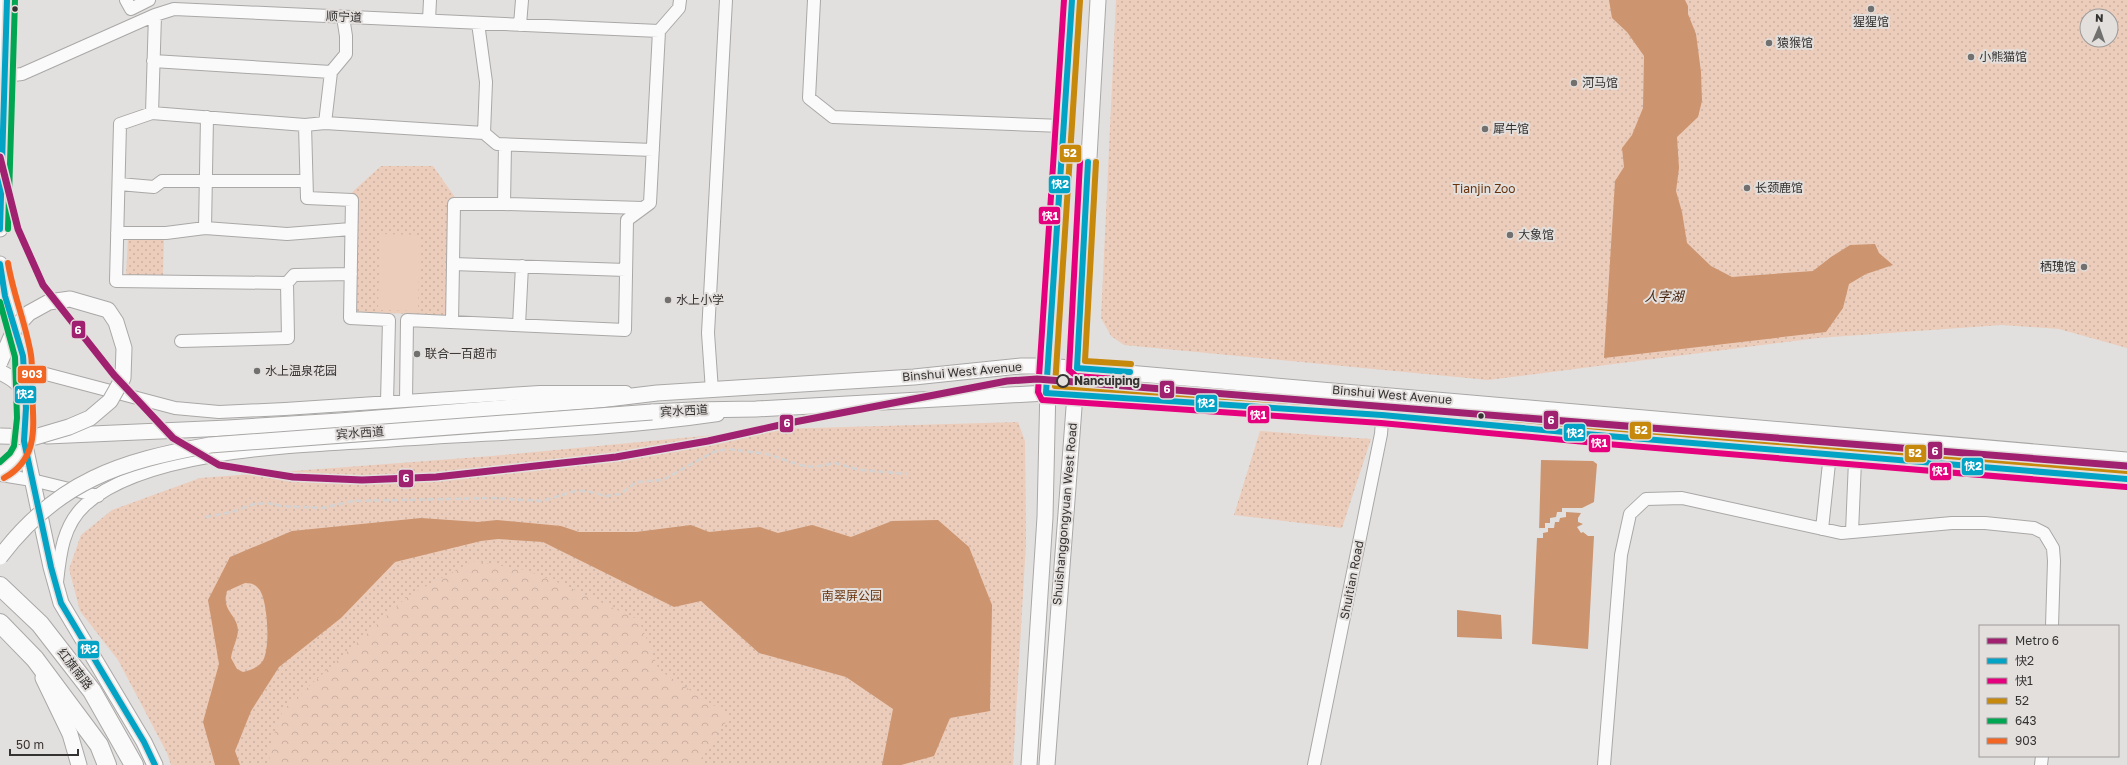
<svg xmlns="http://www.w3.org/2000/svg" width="2127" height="765" font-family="'Golos Text','Noto Sans SC',sans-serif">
<defs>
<pattern id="green-dots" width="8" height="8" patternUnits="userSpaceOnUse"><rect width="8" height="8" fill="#eccdbb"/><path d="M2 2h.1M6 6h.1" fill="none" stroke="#cbb0a1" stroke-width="1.8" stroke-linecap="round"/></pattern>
<pattern id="forest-crowns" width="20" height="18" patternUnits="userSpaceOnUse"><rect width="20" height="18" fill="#eccdbb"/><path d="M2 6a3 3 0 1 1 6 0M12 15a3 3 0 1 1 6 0" fill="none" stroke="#cbb0a1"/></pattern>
</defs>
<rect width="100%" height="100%" fill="#e2e0de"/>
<path fill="url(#green-dots)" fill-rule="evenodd" d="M 1116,0 L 2127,0 L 2127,348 L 2059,329 L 2002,325 L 1818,338 L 1488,380 L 1124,345 L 1111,336 L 1101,318 ZM 2087,16 L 2111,16 L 2111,40 L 2087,40 Z
M 381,166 L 433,166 L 457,200 L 450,316 L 348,311 L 348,196 Z
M 128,238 L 164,240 L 163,277 L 126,276 Z
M 1018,422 L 1025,441 L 1026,543 L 1013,765 L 171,765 L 167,753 L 118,660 L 80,611 L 69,569 L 81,535 L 112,510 L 200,478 L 492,456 L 777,429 Z
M 1260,431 L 1371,439 L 1342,528 L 1234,515 Z"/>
<path fill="url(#forest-crowns)" d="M 473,561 L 525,570 L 562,584 L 639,620 L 659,670 L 730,716 L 699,762 L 704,765 L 270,765 L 269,748 L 283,710 L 408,596 Z"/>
<path fill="#eccdbb" d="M 380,234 L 420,235 L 418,311 L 378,310 Z"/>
<path fill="#cc946f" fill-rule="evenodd" d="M 1609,0 L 1685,0 L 1688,6 L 1688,14 L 1696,34 L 1701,72 L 1702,101 L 1698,117 L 1677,137 L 1679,168 L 1676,191 L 1682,212 L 1687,243 L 1711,266 L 1732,277 L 1813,271 L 1831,257 L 1850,245 L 1875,244 L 1879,253 L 1893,265 L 1866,274 L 1849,284 L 1843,308 L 1826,332 L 1604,358 L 1615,181 L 1624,167 L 1622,148 L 1632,135 L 1643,108 L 1644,56 L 1627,32 L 1612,18 Z
M 1541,460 L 1593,461 L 1597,464 L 1594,502 L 1582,508 L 1562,508 L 1562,512 L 1557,512 L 1556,517 L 1550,518 L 1550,523 L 1545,523 L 1545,528 L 1539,528 L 1539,533 Z
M 1566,512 L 1581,513 L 1578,518 L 1578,522 L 1583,524 L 1577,527 L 1581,533 L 1583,532 L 1588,536 L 1594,536 L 1588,649 L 1532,644 L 1537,538 L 1543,538 L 1543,533 L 1548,532 L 1548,528 L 1554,528 L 1555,522 L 1559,522 L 1560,518 L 1566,517 Z
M 421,518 L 478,522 L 497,520 L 561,526 L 579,532 L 636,532 L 691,525 L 709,532 L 760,527 L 778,533 L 812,525 L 851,537 L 892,521 L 938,520 L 969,547 L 992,605 L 990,711 L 950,718 L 934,756 L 901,765 L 882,765 L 893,709 L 846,677 L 759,653 L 701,601 L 674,607 L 543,542 L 498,539 L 481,541 L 395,562 L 341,618 L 279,667 L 251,711 L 235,751 L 240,765 L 215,765 L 203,722 L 219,664 L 208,600 L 230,557 L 292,531 ZM 245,583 C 251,583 255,584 259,589 C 268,600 271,651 262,662 C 257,668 251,670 243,672 L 237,669 L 231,658 C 232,649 238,638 238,630 C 237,614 221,611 227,591 Z
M 1457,610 L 1501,615 L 1502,639 L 1457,637 Z"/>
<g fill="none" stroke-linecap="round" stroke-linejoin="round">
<defs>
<path id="minor" d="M 126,0 L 131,9 L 149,0
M 814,0 L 809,98 L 833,117 L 1063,126
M 155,15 L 152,113 L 120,124 L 116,281 L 287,283 L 294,275 L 351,274
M 343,17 L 346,36 L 346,54 L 331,72 L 325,123 L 305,125 L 307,198 L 352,200 L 350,318 L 389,320 L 387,402
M 429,20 L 430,0
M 520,25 L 522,0
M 153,61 L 331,72
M 5,76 L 22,74 L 155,15 L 174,9 L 659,31 L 679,8 L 680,0
M 152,113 L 305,125
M 325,123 L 484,133 L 486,82 L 478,23
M 484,133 L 497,144 L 653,150
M 505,145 L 504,204 L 643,208
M 119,184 L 154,187 L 162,181 L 306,181
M 504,204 L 454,204 L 453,264 L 626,270
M 205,228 L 287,234 L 351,229
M 117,233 L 166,233 L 205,228 L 207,117
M 452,322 L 453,264
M 519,325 L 522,266
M 181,341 L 288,338 L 287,283
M 16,373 L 46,374 L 175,408 L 219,412 L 285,409 L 540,392 L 626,392
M 712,391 L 708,333 L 726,0
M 406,401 L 407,320 L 625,330 L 627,220 L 650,203 L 659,31
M 0,475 L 32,480 L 98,496
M 1822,529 L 1832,435
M 1852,532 L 1856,437
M 57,582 C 60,554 63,525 85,505 C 147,449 304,446 385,441 C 496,433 608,431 718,415
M 1314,765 L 1381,434 L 1384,394
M 1604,765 L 1621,555 L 1630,514 L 1646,499 L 1682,498 L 1841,533 L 1952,523 L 1985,523 L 2034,528 L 2044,533 L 2053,548 L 2054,561 L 2052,626
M 2041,765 L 2042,756"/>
<path id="major" d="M 0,229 L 7,0
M 0,264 L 5,296 L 23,356 L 24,396
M 0,372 C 6,375 14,379 18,384 C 30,399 28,440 19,456 C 15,463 7,468 0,471
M 652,412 L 692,410 L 756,409 L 1046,393 L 1382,415 L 1608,436 L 2127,479
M 47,436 L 228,428 L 340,421 L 599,400 L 657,393 L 914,377 L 1021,366 L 1047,366 L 2127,460
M 24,441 L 51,567 L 61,603 L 144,742 L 155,765
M 43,678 L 70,734 L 79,765
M 1029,765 L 1045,517 L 1049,342 L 1072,0
M 1047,765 L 1077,368 L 1098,0"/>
<path id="highway" d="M 0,586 L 40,624 L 92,691 L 134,765
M 0,623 L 35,659 L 99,745 L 107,765"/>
</defs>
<use href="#minor" stroke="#a9a8a7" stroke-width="14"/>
<use href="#major" stroke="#a9a8a7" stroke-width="17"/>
<use href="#highway" stroke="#a9a8a7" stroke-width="20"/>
<use href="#minor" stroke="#fbfafa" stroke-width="12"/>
<use href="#major" stroke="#fbfafa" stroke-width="15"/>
<use href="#highway" stroke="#fbfafa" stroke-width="18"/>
<path stroke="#d4d3d2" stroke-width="2.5" stroke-dasharray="6 3" stroke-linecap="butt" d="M 206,517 L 232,512 L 254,504 L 267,503 L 281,506 L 322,508 L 353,501 L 492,498 L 542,501 L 575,491 L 587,491 L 606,496 L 620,494 L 637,482 L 663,480 L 713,452 L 728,449 L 767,454 L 800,465 L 814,467 L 835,463 L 860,470 L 908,474"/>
<defs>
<path id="major-bridge" d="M 0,362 L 15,328 L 29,313 L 49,302 L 70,299 L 108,310 L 116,322 L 124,348 L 123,378 L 110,401 L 90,418 L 69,427 L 35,437 L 0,436
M 0,557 C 57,481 121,461 210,445 L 652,412"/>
</defs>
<use href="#major-bridge" stroke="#a9a8a7" stroke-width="17" stroke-linecap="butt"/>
<use href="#major-bridge" stroke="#fbfafa" stroke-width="15"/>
<defs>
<path id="bus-1" d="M 1072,0 L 1046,393 L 1382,415 L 1608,436 L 2127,479
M 1088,162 L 1077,368 L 1130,372
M 0,229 L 7,0
M 0,264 L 5,296 L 23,356 L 26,408 L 24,441 L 51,567 L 61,603 L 144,742 L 155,765"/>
<path id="bus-2" d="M 1064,0 L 1038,392 L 1042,400 L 1381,423 L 1607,444 L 2126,487
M 1080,162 L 1069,370 L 1076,376 L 1129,380"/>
<path id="bus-3" d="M 1080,1 L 1055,386 L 1383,407 L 1609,428 L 2127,471
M 1096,162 L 1085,361 L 1131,364"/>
<path id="bus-4" d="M 8,229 L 15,0
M 0,302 L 15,357 L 17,418 L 14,446 L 10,453 L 0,462"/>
<path id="bus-5" d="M 4,478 C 38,459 34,429 32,394 C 31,381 33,368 31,355 C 26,324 13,294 8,263"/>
</defs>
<use href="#bus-1" stroke="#e3dfdd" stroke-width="9"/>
<use href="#bus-2" stroke="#e3dfdd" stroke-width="9"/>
<use href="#bus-3" stroke="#e3dfdd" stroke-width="9"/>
<use href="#bus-4" stroke="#e3dfdd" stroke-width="9"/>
<use href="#bus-5" stroke="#e3dfdd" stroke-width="9"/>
<use href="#bus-1" stroke="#03a3c6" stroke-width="6"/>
<use href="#bus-2" stroke="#e5007d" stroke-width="6"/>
<use href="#bus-3" stroke="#c6890c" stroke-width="6"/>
<use href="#bus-4" stroke="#00a651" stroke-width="6"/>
<use href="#bus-5" stroke="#f26522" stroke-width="6"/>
<defs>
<path id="metro-1" d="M 0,157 L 18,229 L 43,285 L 114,375 L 173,438 L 219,465 L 293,477 L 362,480 L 436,477 L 616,457 L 708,441 L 789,423 L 1007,381 L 1037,379 L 2127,466"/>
</defs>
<use href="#metro-1" stroke="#e3dfdd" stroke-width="10"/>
<use href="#metro-1" stroke="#9f216f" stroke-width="7"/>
</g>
<g fill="#343332" stroke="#e3dfdd" stroke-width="1.5">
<circle cx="15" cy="9" r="3.5"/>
<circle cx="1481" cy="416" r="3.5"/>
</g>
<g fill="#71706e" stroke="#e3dfdd" stroke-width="1.5">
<circle cx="1871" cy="9" r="4"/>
<circle cx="1769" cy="43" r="4"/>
<circle cx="1971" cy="57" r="4"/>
<circle cx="1574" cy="83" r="4"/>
<circle cx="1485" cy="129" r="4"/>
<circle cx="1747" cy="188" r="4"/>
<circle cx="1510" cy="235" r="4"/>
<circle cx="2084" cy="267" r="4"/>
<circle cx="668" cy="300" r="4"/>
<circle cx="417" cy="354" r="4"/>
<circle cx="257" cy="371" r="4"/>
</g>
<circle fill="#e3dfdd" stroke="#343332" stroke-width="2" cx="1063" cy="381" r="6"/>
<g text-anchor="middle" stroke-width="4" stroke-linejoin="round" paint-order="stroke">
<g font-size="12" fill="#343332" stroke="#e3dfdd">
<text transform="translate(344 17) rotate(3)" y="4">顺宁道</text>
<text transform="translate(962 372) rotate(-5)" y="4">Binshui West Avenue</text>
<text transform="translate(1392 395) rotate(5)" y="4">Binshui West Avenue</text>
<text transform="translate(684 411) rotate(-3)" y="4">宾水西道</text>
<text transform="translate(360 433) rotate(-4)" y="4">宾水西道</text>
<text transform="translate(1065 514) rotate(-85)" y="4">Shuishanggongyuan West Road</text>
<text transform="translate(1352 580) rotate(-79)" y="4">Shuitian Road</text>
<text transform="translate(75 669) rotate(52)" y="4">红旗南路</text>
</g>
<g font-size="12" fill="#343332" stroke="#e3dfdd" text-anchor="start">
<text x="1871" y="26" text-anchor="middle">猩猩馆</text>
<text x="1777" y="47">猿猴馆</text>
<text x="1979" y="61">小熊猫馆</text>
<text x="1582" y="87">河马馆</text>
<text x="1493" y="133">犀牛馆</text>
<text x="1755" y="192">长颈鹿馆</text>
<text x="1518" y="239">大象馆</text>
<text x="2076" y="271" text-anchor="end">栖瑰馆</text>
<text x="676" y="304">水上小学</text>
<text x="425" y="358">联合一百超市</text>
<text x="265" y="375">水上温泉花园</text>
</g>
<g font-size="12" fill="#68330c" stroke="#e3dfdd">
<text x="1484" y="193">Tianjin Zoo</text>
<text x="852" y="600">南翠屏公园</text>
</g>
<g font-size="12" font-weight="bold" fill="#343332" stroke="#e3dfdd" text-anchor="start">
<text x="1074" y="385">Nancuiping</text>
</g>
<g font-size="13" font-style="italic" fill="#4a2813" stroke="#e3dfdd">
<text x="1664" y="301">人字湖</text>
</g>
</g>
<g stroke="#e3dfdd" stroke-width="1.5">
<rect x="1059" y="144" width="23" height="19" rx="4" fill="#c6890c"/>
<rect x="1048" y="175" width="23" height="19" rx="4" fill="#03a3c6"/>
<rect x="1038" y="206" width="23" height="19" rx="4" fill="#e5007d"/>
<rect x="71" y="320" width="15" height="19" rx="4" fill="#9f216f"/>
<rect x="17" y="365" width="30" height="19" rx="4" fill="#f26522"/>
<rect x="1159" y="380" width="16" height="19" rx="4" fill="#9f216f"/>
<rect x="14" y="385" width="23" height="19" rx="4" fill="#03a3c6"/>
<rect x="1195" y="394" width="23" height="19" rx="4" fill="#03a3c6"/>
<rect x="1247" y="405" width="23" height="19" rx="4" fill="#e5007d"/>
<rect x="1543" y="410" width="16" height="20" rx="4" fill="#9f216f"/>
<rect x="779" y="414" width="15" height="19" rx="4" fill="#9f216f"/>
<rect x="1629" y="421" width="23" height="19" rx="4" fill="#c6890c"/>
<rect x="1563" y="423" width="23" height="19" rx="4" fill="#03a3c6"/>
<rect x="1588" y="434" width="23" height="19" rx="4" fill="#e5007d"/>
<rect x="1927" y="441" width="16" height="19" rx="4" fill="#9f216f"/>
<rect x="1904" y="444" width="23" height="19" rx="4" fill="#c6890c"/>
<rect x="1961" y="457" width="23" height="19" rx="4" fill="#03a3c6"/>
<rect x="1929" y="462" width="23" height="19" rx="4" fill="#e5007d"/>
<rect x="398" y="469" width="16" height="19" rx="4" fill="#9f216f"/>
<rect x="77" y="640" width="23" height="19" rx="4" fill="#03a3c6"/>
</g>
<g font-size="11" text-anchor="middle" font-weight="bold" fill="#fff">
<text x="1070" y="157">52</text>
<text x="1060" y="188">快2</text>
<text x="1050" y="220">快1</text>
<text x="78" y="334">6</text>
<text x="32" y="378">903</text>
<text x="1167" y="393">6</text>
<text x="25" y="398">快2</text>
<text x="1206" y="407">快2</text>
<text x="1258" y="419">快1</text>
<text x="1551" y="424">6</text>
<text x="787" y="427">6</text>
<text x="1641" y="434">52</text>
<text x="1575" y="437">快2</text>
<text x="1599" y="447">快1</text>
<text x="1935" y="455">6</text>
<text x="1915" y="457">52</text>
<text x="1973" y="470">快2</text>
<text x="1940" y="475">快1</text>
<text x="406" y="482">6</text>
<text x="89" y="653">快2</text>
</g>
<rect x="1979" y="625" width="140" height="132" fill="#e3dfdd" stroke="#9d9a99"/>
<rect x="1987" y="638" width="20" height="6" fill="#9f216f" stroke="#9d9a99"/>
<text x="2015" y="645" font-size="12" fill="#343332">Metro 6</text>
<rect x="1987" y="658" width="20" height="6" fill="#03a3c6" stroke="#9d9a99"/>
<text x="2015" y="665" font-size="12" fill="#343332">快2</text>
<rect x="1987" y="678" width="20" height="6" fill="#e5007d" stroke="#9d9a99"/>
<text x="2015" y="685" font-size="12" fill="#343332">快1</text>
<rect x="1987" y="698" width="20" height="6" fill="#c6890c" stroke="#9d9a99"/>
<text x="2015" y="705" font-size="12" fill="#343332">52</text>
<rect x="1987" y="718" width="20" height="6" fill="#00a651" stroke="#9d9a99"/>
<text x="2015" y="725" font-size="12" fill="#343332">643</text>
<rect x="1987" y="738" width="20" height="6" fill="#f26522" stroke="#9d9a99"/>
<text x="2015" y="745" font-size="12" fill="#343332">903</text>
<g transform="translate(2099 28) rotate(2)"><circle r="19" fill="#e3dfdd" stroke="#9d9a99"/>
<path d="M0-3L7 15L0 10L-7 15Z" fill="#71706e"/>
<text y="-6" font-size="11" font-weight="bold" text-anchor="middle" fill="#343332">N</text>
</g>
<path d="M10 749v6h68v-6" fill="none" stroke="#343332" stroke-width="2"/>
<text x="16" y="749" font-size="12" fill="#343332" stroke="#e3dfdd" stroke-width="3" paint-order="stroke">50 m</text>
</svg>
